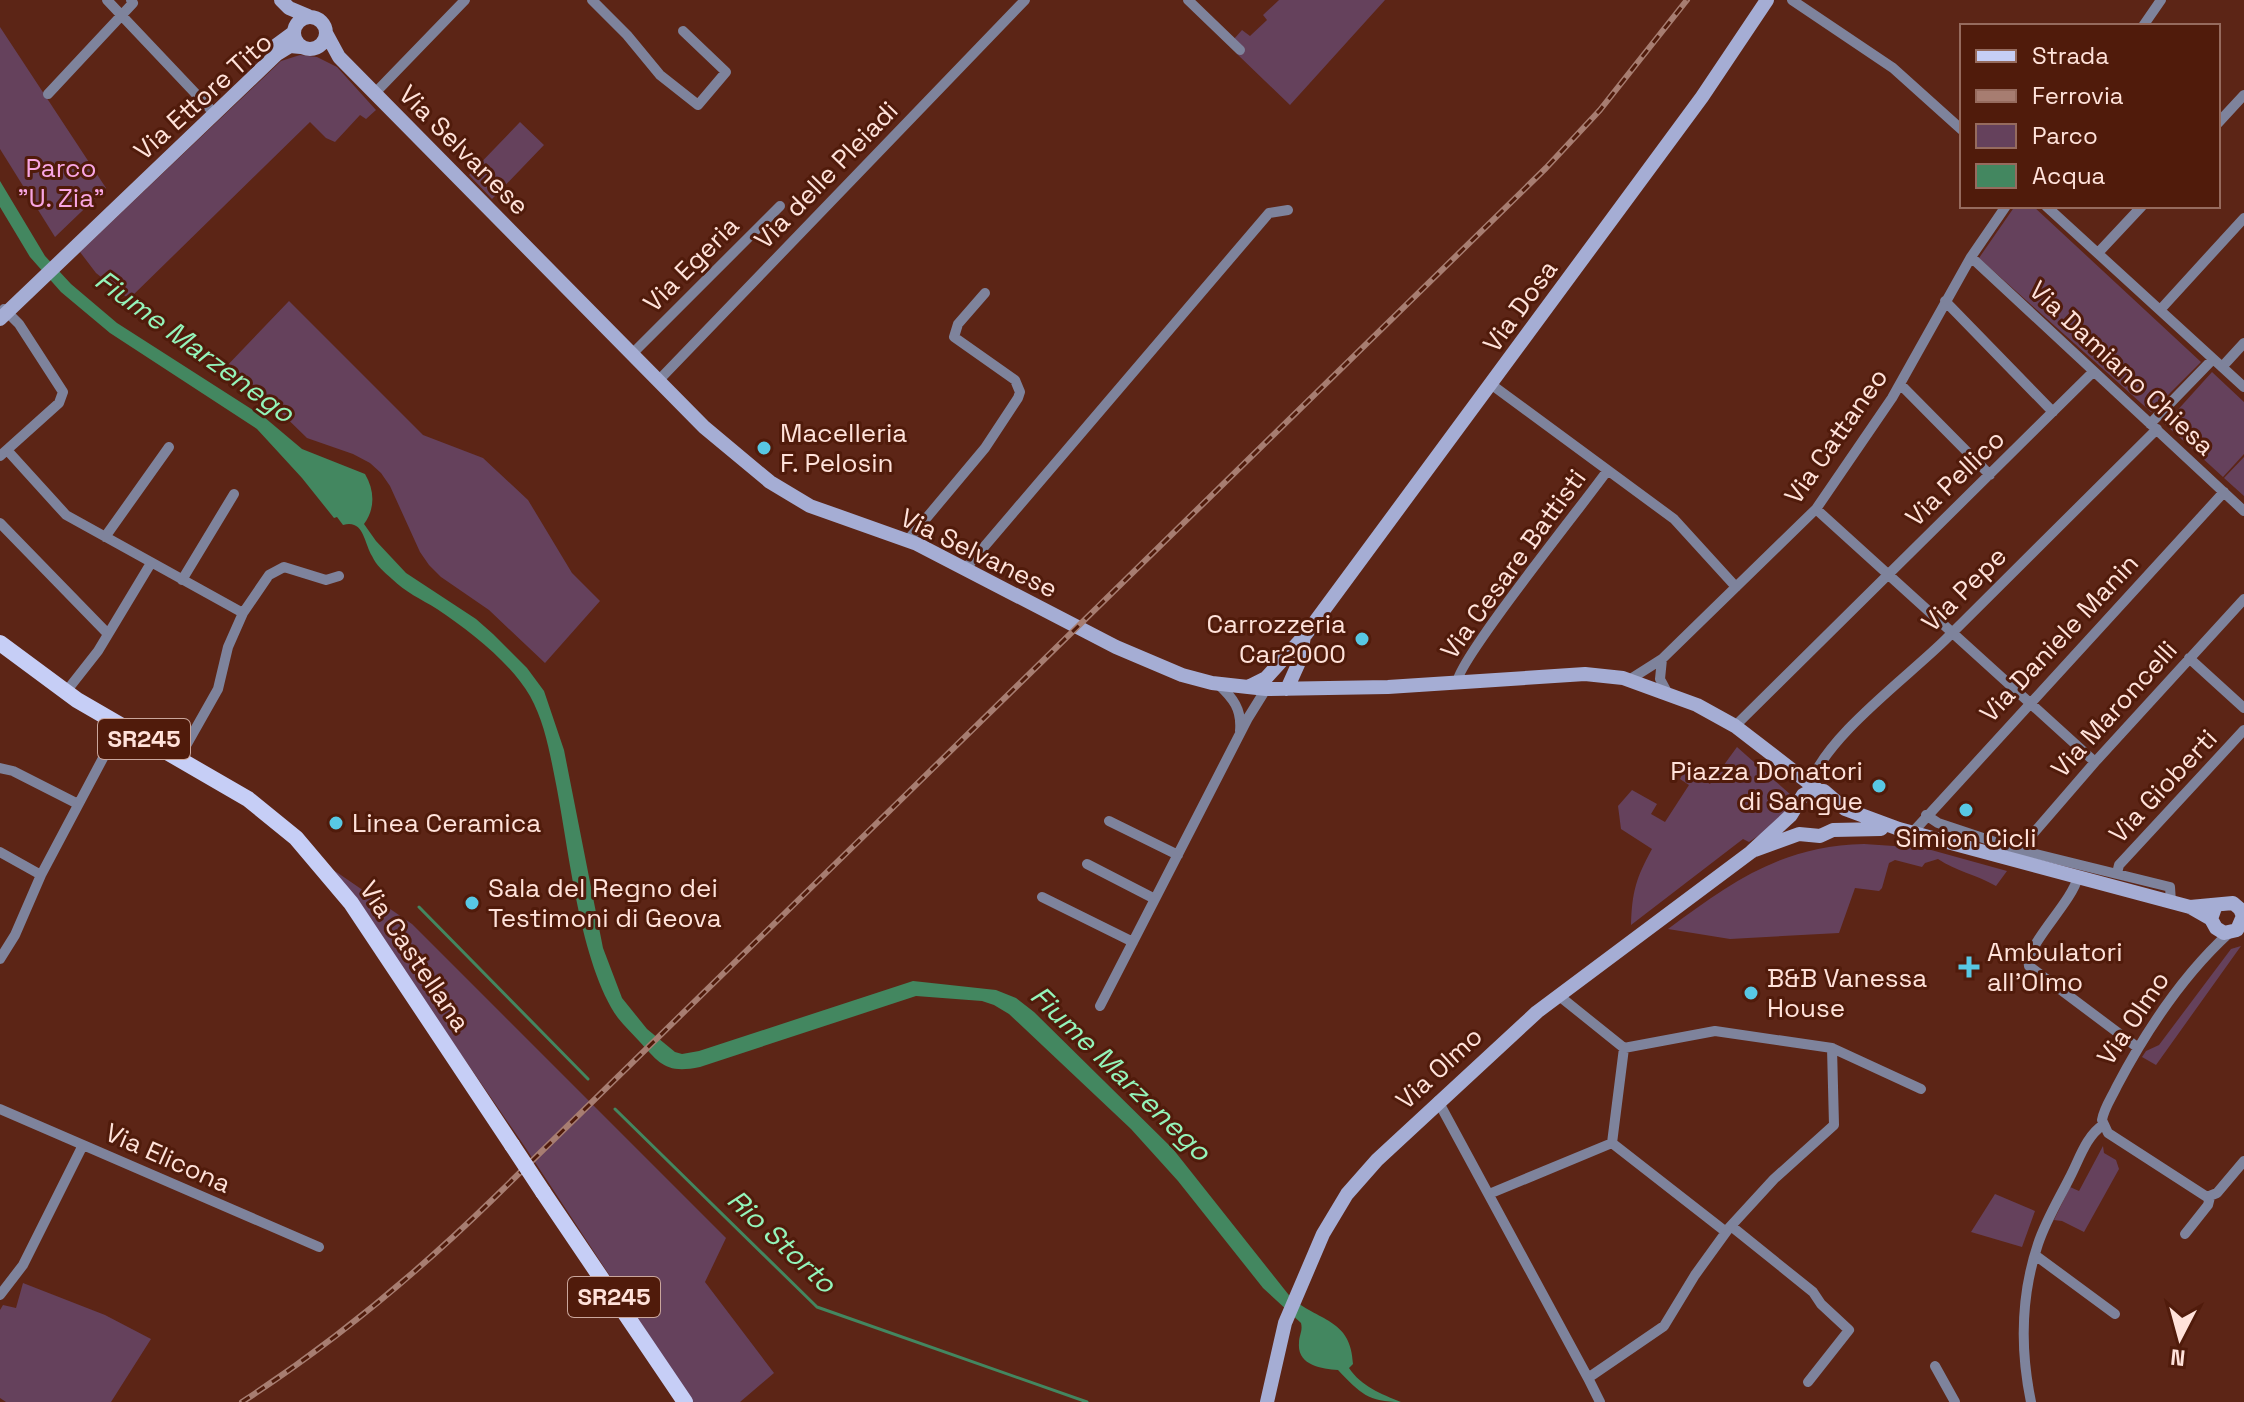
<svg xmlns="http://www.w3.org/2000/svg" width="2244" height="1402" font-family="'Space Grotesk',sans-serif">
<rect width="100%" height="100%" fill="#5c2516"/>
<path fill="#65415c" d="M 1279,0 L 1385,0 L 1290,105 L 1237,54 L 1234,39 L 1242,30 L 1250,36 L 1267,20 L 1263,15 Z
M 0,27 L 106,188 L 55,237 L 0,149 Z
M 300,55 L 317,57 L 337,67 L 376,110 L 366,119 L 360,115 L 335,142 L 326,138 L 310,122 L 129,299 L 96,273 L 80,252 L 281,61 Z
M 520,122 L 544,145 L 492,199 L 469,175 Z
M 2015,206 L 2033,206 L 2201,362 L 2151,412 L 1979,258 Z
M 289,301 L 423,435 L 483,458 L 528,500 L 572,573 L 600,601 L 545,663 L 489,610 L 441,577 L 429,565 L 420,552 L 390,486 L 381,473 L 370,463 L 353,454 L 307,438 L 266,398 L 222,371 Z
M 2212,372 L 2244,402 L 2244,454 L 2223,477 L 2165,424 Z
M 2244,457 L 2244,496 L 2224,478 Z
M 1737,747 L 1791,795 L 1791,806 L 1764,832 L 1749,842 L 1743,839 L 1631,925 C 1632,892 1636,878 1652,849 L 1621,829 L 1618,806 L 1632,790 L 1657,804 L 1651,814 L 1665,822 L 1689,785 L 1680,779 L 1682,775 L 1676,771 L 1680,764 L 1710,784 Z
M 1864,844 L 1924,848 L 2007,871 L 1996,886 C 1977,875 1956,871 1938,859 L 1925,863 L 1922,867 L 1895,860 L 1889,863 L 1882,888 L 1879,891 L 1855,888 L 1839,933 L 1730,939 L 1668,929 C 1732,882 1781,846 1864,844 Z
M 335,871 L 412,924 L 726,1238 L 705,1282 L 774,1373 L 740,1402 L 693,1402 L 525,1147 Z
M 2241,946 L 2156,1065 L 2142,1057 L 2146,1051 L 2159,1045 L 2231,949 Z
M 2103,1146 L 2104,1153 L 2116,1160 L 2119,1169 L 2084,1232 L 2062,1221 L 2054,1220 L 2070,1187 L 2079,1191 Z
M 1995,1194 L 2035,1211 L 2022,1247 L 1971,1232 Z
M 23,1283 L 105,1315 L 151,1339 L 111,1402 L 6,1402 L 0,1398 L 0,1310 L 3,1305 L 16,1308 Z"/>
<path fill="#438760" d="M 0,181 L 45,256 L 71,284 L 117,323 L 264,417 L 302,449 L 365,474 C 375,491 375,509 364,524 L 376,541 L 406,573 L 476,619 L 493,634 L 527,668 L 544,691 L 564,750 L 603,948 L 622,998 L 647,1029 L 675,1052 L 682,1054 L 699,1051 L 913,981 L 996,990 L 1016,998 L 1034,1012 L 1173,1149 L 1292,1299 C 1322,1322 1351,1320 1353,1364 L 1349,1368 C 1361,1386 1381,1394 1401,1402 C 1368,1402 1360,1393 1338,1370 C 1321,1369 1297,1365 1299,1343 C 1299,1335 1303,1331 1301,1323 L 1263,1288 L 1178,1181 L 1131,1129 L 1009,1014 L 994,1005 L 982,1001 L 916,996 L 700,1067 C 666,1074 660,1064 639,1041 C 632,1033 624,1026 618,1018 C 580,964 569,850 556,784 C 550,754 545,723 530,696 C 510,662 470,631 437,609 C 421,599 405,592 392,579 C 384,572 376,565 372,556 C 364,543 364,519 343,525 L 337,517 L 334,518 L 302,478 L 257,429 L 110,333 L 61,292 L 30,257 L 0,207 Z"/>
<g fill="none" stroke-linecap="round" stroke-linejoin="round">
<path stroke="#438760" stroke-width="3" d="M 419,907 L 588,1079
M 615,1109 L 817,1307 L 1087,1402"/>
<path stroke="#7e839c" stroke-width="10" d="M 107,0 L 214,113
M 592,0 L 627,35 L 660,75 L 698,105 L 726,72 L 683,31
M 1188,0 L 1240,50
M 1792,0 L 1893,68 L 1962,130
M 2143,26 L 2161,0
M 375,93 L 465,0
M 48,94 L 133,3 L 131,0
M 2218,123 L 2244,95
M 2046,206 L 2244,387
M 2098,253 L 2142,206
M 1971,257 L 2244,511
M 1945,301 L 2053,412
M 2160,310 L 2244,218
M 633,353 L 780,206
M 2222,367 L 2244,343
M 659,380 L 1025,0
M 1900,384 L 1990,475
M 1492,385 L 1674,519 L 1736,587
M 2150,424 L 2213,359
M 7,450 L 66,515 L 243,613
M 0,456 L 59,403 L 63,392 L 19,324 L 4,309
M 1816,509 L 2095,762
M 0,523 L 108,634
M 105,537 L 169,447
M 908,540 L 985,448 L 1018,398 L 1020,392 L 1015,380 L 954,337 L 958,324 L 985,293
M 966,568 L 1269,213 L 1288,210
M 182,580 L 234,494
M 2189,658 L 2244,708
M 1662,659 L 1660,679 L 1667,692
M 1629,680 L 1662,659 L 1816,509 L 1892,398 L 1971,257 L 2006,206
M 1457,683 C 1456,662 1586,501 1607,471
M 1218,684 C 1233,698 1242,709 1240,731
M 65,693 L 98,651 L 151,563
M 1735,726 L 2093,372
M 179,758 L 218,689 L 228,647 L 243,613 L 269,575 L 284,567 L 326,580 L 339,576
M 0,768 L 13,771 L 78,804
M 1810,785 C 1825,737 1909,676 1946,639 C 2016,569 2086,499 2157,429
M 1926,815 L 1938,823 L 2019,850 L 2170,887 L 2171,902
M 1109,821 L 1178,855
M 1912,833 L 2224,492
M 0,852 L 41,875
M 2017,859 L 2019,850 L 2095,762 L 2244,599
M 1087,864 L 1155,899
M 2117,873 L 2119,865 L 2244,730
M 2078,877 C 2071,904 2025,945 2029,966 L 2137,1047
M 1042,897 L 1133,942
M 2229,933 C 2183,975 2146,1031 2117,1086 C 2112,1097 2104,1108 2102,1120 L 2108,1133 L 2207,1197 L 2217,1193 L 2244,1161
M 0,959 L 15,935 L 41,875 L 120,726
M 1100,1006 L 1248,718 L 1266,689
M 1624,1048 L 1612,1143 L 1726,1232
M 1832,1048 L 1921,1089
M 1438,1101 L 1588,1378 L 1664,1326 L 1695,1275 L 1729,1228 L 1774,1179 L 1834,1125 L 1832,1048 L 1715,1031 L 1624,1048 L 1558,995
M 0,1109 L 319,1247
M 1489,1194 L 1612,1143
M 1731,1226 L 1813,1292 L 1821,1304 L 1849,1330 L 1808,1382
M 2185,1234 L 2208,1205 L 2210,1197
M 2035,1255 L 2115,1314
M 0,1295 L 23,1265 L 83,1145
M 1935,1366 L 1955,1402
M 1588,1378 L 1600,1402
M 2031,1402 C 2020,1349 2021,1295 2038,1244 C 2046,1220 2059,1199 2070,1177 C 2079,1160 2086,1136 2103,1125"/>
<path stroke="#a5add4" stroke-width="14" d="M 281,0 L 289,8 L 308,16
M294 33a16 16 0 1 1 32 0a16 16 0 1 1-32 0Z
M 326,33 L 339,57 L 704,427 L 770,482 L 810,506 L 917,544 L 1116,647 L 1182,675 L 1212,683 L 1266,689 L 1388,687 L 1585,674 L 1623,678 L 1697,705 L 1735,726 L 1818,790
M 274,47 L 293,33
M 0,319 L 277,54 L 290,46 L 301,47
M 1248,687 L 1266,678 L 1306,634 L 1702,97 L 1767,0
M 1287,689 L 1300,660 L 1304,636
M 1755,850 L 1799,834 L 1820,836 L 1833,830 L 1881,829
M 2190,907 L 2233,903 L 2240,909 L 2243,916 L 2237,930 L 2224,933 L 2216,928 L 2211,919 L 2216,905
M 1267,1402 L 1285,1323 L 1323,1234 L 1347,1194 L 1377,1160 L 1537,1012 L 1751,852 L 1791,815 L 1803,795 L 1810,791 L 1824,791 L 1845,809 L 1899,829 L 2190,907 L 2211,919"/>
<path stroke="#c6cef6" stroke-width="16" d="M 0,643 L 77,700 L 248,799 L 296,838 L 351,903 L 512,1145
M 543,1192 L 685,1402"/>
<defs>
<path id="rail" d="M 242,1402 C 333,1343 415,1275 493,1199 L 1546,168 L 1600,110 L 1687,0"/>
</defs>
<use href="#rail" stroke="#a77d71" stroke-width="6"/>
<use href="#rail" stroke="#501b0b" stroke-width="3" stroke-dasharray="9" stroke-linecap="butt"/>
<path stroke="#c6cef6" stroke-width="16" d="M 512,1145 L 543,1192"/>
</g>
<g fill="#58c8e4" stroke="#501b0b" stroke-width="3">
<circle cx="764" cy="448" r="8"/>
<circle cx="1362" cy="639" r="8"/>
<circle cx="1879" cy="786" r="8"/>
<circle cx="1966" cy="810" r="8"/>
<circle cx="336" cy="823" r="8"/>
<circle cx="472" cy="903" r="8"/>
<path d="M1965 955h8v8h8v8h-8v8h-8v-8h-8v-8h8z"/>
<circle cx="1751" cy="993" r="8"/>
</g>
<g text-anchor="middle" stroke-width="6" stroke-linejoin="round" paint-order="stroke">
<g fill="#501b0b" stroke="#caa69c" stroke-width="2">
<rect x="98" y="719" width="92" height="40" rx="6"/>
<rect x="568" y="1277" width="92" height="40" rx="6"/>
</g>
<g font-size="24" font-weight="bold" fill="#ffe2da">
<text x="144" y="747">SR245</text>
<text x="614" y="1305">SR245</text>
</g>
<g font-size="26" fill="#ffe2da" stroke="#501b0b">
<text transform="translate(203 96) rotate(-42)" y="9">Via Ettore Tito</text>
<text transform="translate(464 150) rotate(45)" y="9">Via Selvanese</text>
<text transform="translate(826 175) rotate(-46)" y="9">Via delle Pleiadi</text>
<text transform="translate(691 264) rotate(-45)" y="9">Via Egeria</text>
<text transform="translate(1520 306) rotate(-54)" y="9">Via Dosa</text>
<text transform="translate(2122 368) rotate(43)" y="9">Via Damiano Chiesa</text>
<text transform="translate(1836 436) rotate(-55)" y="9">Via Cattaneo</text>
<text transform="translate(1955 478) rotate(-44)" y="9">Via Pellico</text>
<text transform="translate(979 553) rotate(26)" y="9">Via Selvanese</text>
<text transform="translate(1513 564) rotate(-54)" y="9">Via Cesare Battisti</text>
<text transform="translate(1964 589) rotate(-45)" y="9">Via Pepe</text>
<text transform="translate(2059 638) rotate(-47)" y="9">Via Daniele Manin</text>
<text transform="translate(2114 709) rotate(-48)" y="9">Via Maroncelli</text>
<text transform="translate(2163 786) rotate(-47)" y="9">Via Gioberti</text>
<text transform="translate(415 956) rotate(56)" y="9">Via Castellana</text>
<text transform="translate(2133 1018) rotate(-56)" y="9">Via Olmo</text>
<text transform="translate(1439 1068) rotate(-43)" y="9">Via Olmo</text>
<text transform="translate(168 1158) rotate(24)" y="9">Via Elicona</text>
</g>
<g font-size="26" fill="#f8a6e3" stroke="#501b0b">
<text x="61" y="177">Parco<tspan x="61" dy="30">"U. Zia"</tspan></text>
</g>
<g font-size="26" fill="#ffe2da" stroke="#501b0b" text-anchor="start">
<text x="780" y="442">Macelleria<tspan x="780" dy="30">F. Pelosin</tspan></text>
<text x="1346" y="633" text-anchor="end">Carrozzeria<tspan x="1346" dy="30">Car2000</tspan></text>
<text x="1863" y="780" text-anchor="end">Piazza Donatori<tspan x="1863" dy="30">di Sangue</tspan></text>
<text x="352" y="832">Linea Ceramica</text>
<text x="1966" y="847" text-anchor="middle">Simion Cicli</text>
<text x="488" y="897">Sala del Regno dei<tspan x="488" dy="30">Testimoni di Geova</tspan></text>
<text x="1987" y="961">Ambulatori<tspan x="1987" dy="30">all'Olmo</tspan></text>
<text x="1767" y="987">B&amp;B Vanessa<tspan x="1767" dy="30">House</tspan></text>
</g>
<g font-size="28" font-style="italic" fill="#94f4ba" stroke="#501b0b">
<text transform="translate(195 346) rotate(36)" y="10">Fiume Marzenego</text>
<text transform="translate(1121 1073) rotate(44)" y="10">Fiume Marzenego</text>
<text transform="translate(782 1241) rotate(43)" y="10">Rio Storto</text>
</g>
</g>
<rect x="1960" y="24" width="260" height="184" fill="#501b0b" stroke="#966b5e" stroke-width="2"/>
<rect x="1976" y="50" width="40" height="12" fill="#c6cef6" stroke="#966b5e" stroke-width="2"/>
<text x="2032" y="64" font-size="24" fill="#ffe2da">Strada</text>
<rect x="1976" y="90" width="40" height="12" fill="#a77d71" stroke="#966b5e" stroke-width="2"/>
<text x="2032" y="104" font-size="24" fill="#ffe2da">Ferrovia</text>
<rect x="1976" y="124" width="40" height="24" fill="#65415c" stroke="#966b5e" stroke-width="2"/>
<text x="2032" y="144" font-size="24" fill="#ffe2da">Parco</text>
<rect x="1976" y="164" width="40" height="24" fill="#438760" stroke="#966b5e" stroke-width="2"/>
<text x="2032" y="184" font-size="24" fill="#ffe2da">Acqua</text>
<g transform="translate(2180 1338) rotate(186)" stroke="#501b0b" stroke-width="6" paint-order="stroke">
<path d="M0-6L14 30L0 20L-14 30Z" fill="#ffe2da"/>
<text y="-12" font-size="22" font-weight="bold" text-anchor="middle" fill="#ffe2da">N</text>
</g>
</svg>
